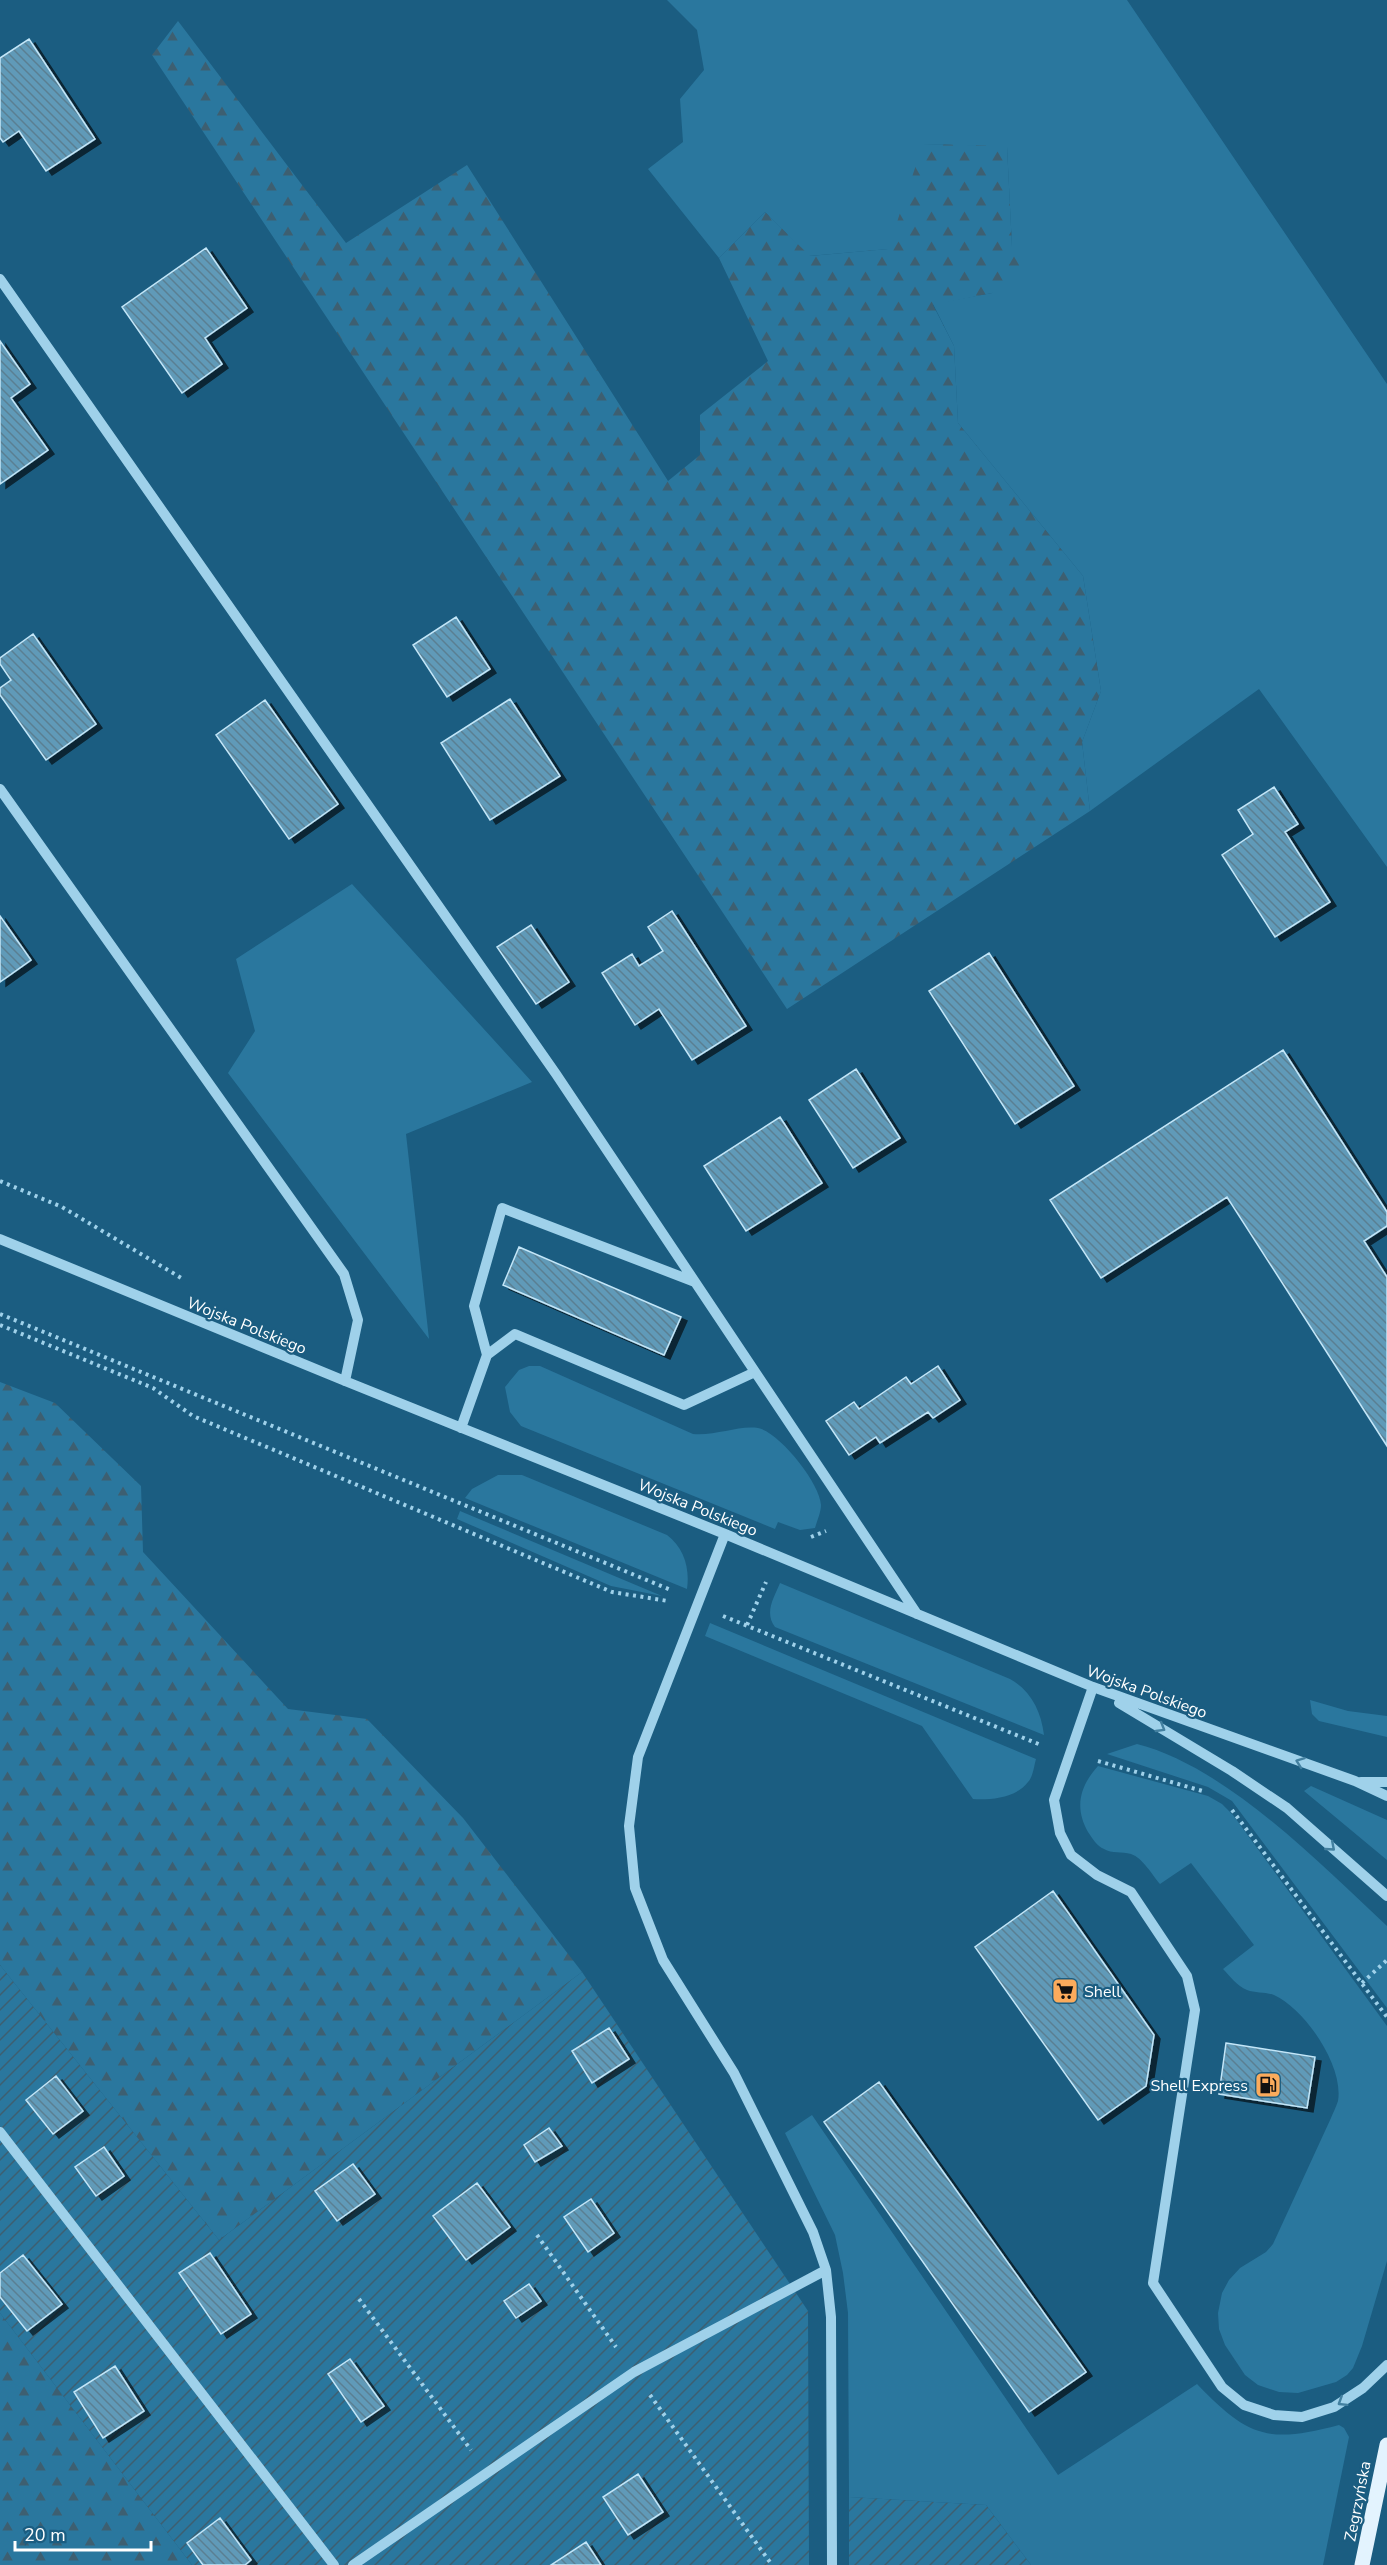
<svg xmlns="http://www.w3.org/2000/svg" width="1387" height="2565" font-family="'Nunito Sans',sans-serif">
<defs>
<pattern id="forest-firs" width="22" height="20" patternUnits="userSpaceOnUse" patternTransform="scale(1.5)"><rect width="22" height="20" fill="#2a779e"/><path d="M5 1l3.5 6h-7zM16 11l3.5 6h-7z" fill="#3d5f71"/></pattern>
<pattern id="garden-furrows" width="10" height="10" patternUnits="userSpaceOnUse" patternTransform="scale(1.5)"><rect width="10" height="10" fill="#2a779e"/><path d="M-1 1l2-2M0 10L10 0M9 11l2-2" fill="none" stroke="#3d5f71"/></pattern>
<pattern id="building-back-hatch" width="6" height="6" patternUnits="userSpaceOnUse" patternTransform="scale(1.5)"><rect width="6" height="6" fill="#619ab8"/><path d="M-1 5l2 2M0 0l6 6M5-1l2 2" fill="none" stroke="#5a7f92"/></pattern>
<filter id="shadow"><feDropShadow dx="6" dy="4" stdDeviation="0" flood-color="#0009"/></filter>
</defs>
<rect width="100%" height="100%" fill="#1b5d81"/>
<path fill="#2a779e" d="M 667,0 L 1127,0 L 1387,384 L 1387,867 L 1259,689 L 1090,811 L 1082,742 L 1101,691 L 1083,576 L 958,423 L 954,346 L 933,304 L 992,293 L 1012,248 L 1007,147 L 924,144 L 889,249 L 809,256 L 765,212 L 719,258 L 648,169 L 683,142 L 680,99 L 704,70 L 697,30 Z
M 352,884 L 532,1082 L 406,1134 L 429,1339 L 228,1073 L 255,1031 L 236,959 Z
M 529,1366 L 540,1366 L 693,1434 C 716,1436 739,1425 758,1428 C 779,1432 820,1483 821,1505 C 821,1512 817,1521 815,1528 L 800,1530 L 778,1522 L 775,1529 L 521,1426 L 510,1412 L 505,1387 L 519,1370 Z
M 498,1475 L 522,1475 L 667,1535 C 684,1548 690,1568 687,1589 L 465,1498 L 472,1489 Z
M 460,1511 L 662,1596 L 611,1586 L 457,1519 Z
M 780,1583 L 1010,1679 C 1031,1691 1041,1711 1044,1735 L 775,1627 C 764,1612 774,1598 780,1583 Z
M 710,1623 L 1036,1759 C 1034,1766 1033,1777 1028,1782 C 1016,1798 991,1800 973,1799 L 922,1726 L 705,1636 Z
M 1310,1700 L 1348,1711 L 1387,1716 L 1387,1737 L 1319,1721 L 1312,1714 Z
M 1137,1744 C 1227,1767 1320,1864 1387,1926 L 1387,2008 L 1232,1801 L 1208,1787 L 1107,1754 Z
M 1098,1766 L 1208,1796 L 1222,1804 L 1233,1815 L 1387,2026 L 1387,2261 L 1362,2346 L 1353,2368 L 1347,2375 L 1336,2382 L 1298,2393 L 1279,2392 L 1258,2385 L 1245,2375 L 1225,2345 L 1219,2329 L 1218,2313 L 1222,2293 L 1229,2280 L 1240,2268 L 1266,2252 L 1273,2244 L 1331,2118 C 1333,2113 1336,2107 1338,2101 C 1344,2066 1305,2009 1274,1995 C 1266,1992 1255,1993 1247,1990 C 1237,1986 1230,1976 1223,1969 L 1254,1945 L 1191,1863 L 1160,1884 C 1152,1875 1143,1858 1131,1854 C 1122,1851 1112,1854 1104,1849 C 1097,1846 1092,1838 1088,1832 C 1074,1807 1080,1786 1098,1766 Z
M 1311,1786 L 1387,1820 L 1387,1860 L 1304,1791 Z
M 812,2115 L 1058,2475 L 1197,2384 C 1248,2437 1268,2444 1339,2425 L 1344,2428 L 1349,2437 L 1323,2565 L 1031,2565 L 986,2505 L 849,2497 L 848,2313 L 843,2273 L 835,2235 L 785,2133 Z"/>
<path fill="url(#forest-firs)" d="M 178,21 L 346,243 L 467,165 L 668,481 L 700,455 L 700,415 L 768,361 L 719,258 L 765,212 L 810,256 L 888,249 L 923,144 L 1007,146 L 1012,247 L 1028,275 L 992,293 L 933,305 L 954,346 L 958,423 L 1083,576 L 1101,691 L 1082,742 L 1090,811 L 787,1009 L 152,55 Z
M 0,1382 L 55,1403 L 141,1486 L 143,1552 L 288,1709 L 367,1719 L 463,1818 L 582,1972 L 219,2240 L 0,1965 Z
M 0,2313 L 192,2565 L 0,2565 Z"/>
<path fill="url(#garden-furrows)" d="M 0,1965 L 219,2240 L 582,1972 L 808,2311 L 809,2565 L 192,2565 L 0,2313 Z
M 849,2497 L 986,2505 L 1031,2565 L 849,2565 Z"/>
<path fill="url(#building-back-hatch)" stroke="#c3e6f8" stroke-width="1.5" filter="url(#shadow)" d="M 29,39 L 95,139 L 46,171 L 19,131 L 3,142 L 0,138 L 0,58 Z
M 206,248 L 247,308 L 205,338 L 222,364 L 182,393 L 122,307 Z
M 0,341 L 30,384 L 11,398 L 48,450 L 0,484 Z
M 456,617 L 490,669 L 447,697 L 413,645 Z
M 33,634 L 96,724 L 46,760 L 0,695 L 0,688 L 11,680 L 0,664 L 0,658 Z
M 510,699 L 560,776 L 490,820 L 441,743 Z
M 265,700 L 338,804 L 289,839 L 216,735 Z
M 1274,787 L 1298,824 L 1285,832 L 1330,902 L 1275,937 L 1222,855 L 1253,834 L 1238,810 Z
M 672,911 L 746,1026 L 692,1060 L 659,1009 L 635,1025 L 602,973 L 632,954 L 639,966 L 663,951 L 648,927 Z
M 0,916 L 31,960 L 0,982 Z
M 531,925 L 569,982 L 536,1004 L 497,947 Z
M 989,953 L 1074,1086 L 1015,1124 L 929,991 Z
M 1283,1050 L 1387,1212 L 1387,1226 L 1364,1241 L 1387,1277 L 1387,1446 L 1227,1197 L 1101,1278 L 1050,1200 Z
M 856,1069 L 900,1138 L 853,1168 L 809,1100 Z
M 780,1117 L 822,1183 L 746,1231 L 704,1166 Z
M 519,1247 L 681,1317 L 664,1355 L 503,1285 Z
M 938,1366 L 960,1400 L 933,1418 L 928,1412 L 880,1443 L 876,1437 L 849,1455 L 826,1421 L 854,1402 L 859,1409 L 906,1377 L 911,1384 Z
M 1053,1891 L 1154,2035 L 1146,2086 L 1098,2120 L 975,1947 Z
M 609,2028 L 629,2059 L 592,2083 L 572,2051 Z
M 1226,2043 L 1315,2057 L 1307,2108 L 1219,2094 Z
M 56,2076 L 83,2111 L 53,2134 L 26,2100 Z
M 879,2082 L 1086,2372 L 1029,2412 L 824,2122 Z
M 549,2128 L 562,2146 L 535,2162 L 524,2145 Z
M 104,2147 L 124,2176 L 96,2196 L 75,2167 Z
M 353,2164 L 375,2194 L 337,2221 L 315,2191 Z
M 477,2183 L 510,2227 L 466,2260 L 433,2216 Z
M 591,2199 L 614,2233 L 588,2252 L 564,2217 Z
M 210,2253 L 251,2314 L 221,2334 L 179,2273 Z
M 23,2255 L 62,2304 L 27,2331 L 0,2297 L 0,2273 Z
M 529,2284 L 541,2301 L 516,2318 L 504,2301 Z
M 350,2359 L 384,2406 L 361,2422 L 328,2374 Z
M 115,2366 L 144,2411 L 103,2438 L 74,2392 Z
M 638,2474 L 663,2512 L 628,2535 L 603,2497 Z
M 220,2518 L 251,2560 L 245,2565 L 203,2565 L 187,2543 Z
M 586,2542 L 601,2565 L 551,2565 Z"/>
<g fill="none" stroke-linecap="round" stroke-linejoin="round">
<path stroke="#9fd1ea" stroke-width="4" stroke-dasharray="3 4.5" stroke-linecap="butt" d="M 0,1181 L 62,1207 L 183,1279
M 0,1314 L 671,1590
M 0,1325 L 153,1388 L 193,1416 L 612,1592 L 668,1601
M 811,1537 L 826,1531
M 723,1616 L 1041,1745
M 747,1625 L 766,1582
M 1098,1761 L 1206,1792
M 1232,1810 L 1387,2017
M 1362,1983 L 1387,1960
M 537,2235 L 616,2347
M 359,2299 L 471,2450
M 650,2395 L 772,2565"/>
<path stroke="#9fd1ea" stroke-width="10" d="M 0,279 L 556,1074 L 917,1614
M 0,789 L 344,1274 L 358,1320 L 345,1381
M 0,1239 L 345,1381 L 725,1534 L 1093,1687 L 1355,1781 L 1387,1796
M 487,1355 L 515,1334 L 684,1405 L 755,1372
M 461,1428 L 487,1355 L 474,1306 L 502,1208 L 695,1282
M 725,1534 L 638,1757 L 629,1826 L 635,1888 L 663,1960 L 734,2073 L 813,2232 L 826,2270 L 831,2317 L 832,2565
M 1093,1687 L 1054,1800 L 1060,1833 L 1071,1855 L 1097,1875 L 1131,1892 L 1187,1976 L 1195,2010 L 1153,2283 L 1222,2387 L 1244,2405 L 1274,2415 L 1302,2417 L 1334,2407 L 1363,2388 L 1387,2365
M 1119,1703 L 1232,1771 L 1287,1808 L 1387,1896
M 1361,1782 L 1387,1782
M 0,2132 L 334,2565
M 353,2565 L 634,2372 L 826,2270"/>
<path stroke="#e3f3fe" stroke-width="15" d="M 1362,2565 L 1387,2445"/>
</g>
<defs><path id="oneway-chevron" d="M-2-3.5L2.5 0L-2 3.5" fill="none" stroke-width="1.6" stroke-linecap="round" stroke-linejoin="round" transform="scale(1.5)"/></defs>
<g stroke="#4380a0">
<use href="#oneway-chevron" transform="translate(1161 1728) rotate(31)"/>
<use href="#oneway-chevron" transform="translate(1300 1762) rotate(-160)"/>
<use href="#oneway-chevron" transform="translate(1331 1847) rotate(41)"/>
<use href="#oneway-chevron" transform="translate(1342 2402) rotate(148)"/>
</g>
<defs>
<symbol id="supermarket-square" viewBox="-11 -11 22 22"><rect x="-9" y="-9" width="18" height="18" rx="4" fill="#fbab5c" stroke="#1b5d81"/><path d="M-6-5.5h2.5l.6 2H6L4.5 2H-2.5L-4.4-4H-6ZM-1.5 3.2a1.3 1.3 0 1 0 .1 0ZM3 3.2a1.3 1.3 0 1 0 .1 0Z" fill="#111"/></symbol>
<symbol id="fuel-square" viewBox="-11 -11 22 22"><rect x="-9" y="-9" width="18" height="18" rx="4" fill="#fbab5c" stroke="#1b5d81"/><path d="M-5.5-6h7V0h2V4h1.3V-2.5L3-4.5l.8-.8L6-3V5H2.5V1h-1V6h-7ZM-4.2-4.7v3.2H.2V-4.7Z" fill="#111"/></symbol>
</defs>
<g fill-rule="evenodd">
<use href="#supermarket-square" x="1050" y="1976" width="30" height="30"/>
<use href="#fuel-square" x="1253" y="2070" width="30" height="30"/>
</g>
<g text-anchor="middle" stroke-width="4.5" stroke-linejoin="round" paint-order="stroke">
<g font-size="16" fill="#fff" stroke="#1b5d81">
<text transform="translate(247 1325) rotate(22)" y="6">Wojska Polskiego</text>
<text transform="translate(698 1507) rotate(22)" y="6">Wojska Polskiego</text>
<text transform="translate(1147 1691) rotate(20)" y="6">Wojska Polskiego</text>
<text transform="translate(1357 2501) rotate(-79)" y="6">Zegrzyńska</text>
</g>
<g font-size="16" fill="#fff" stroke="#1b5d81" text-anchor="start">
<text x="1084" y="1997">Shell</text>
<text x="1248" y="2091" text-anchor="end">Shell Express</text>
</g>
</g>
<path d="M15 2541v9h136v-9" fill="none" stroke="#ffffff" stroke-width="3"/>
<text x="24" y="2541" font-size="18" fill="#ffffff" stroke="#1b5d81" stroke-width="4.5" paint-order="stroke">20 m</text>
</svg>
